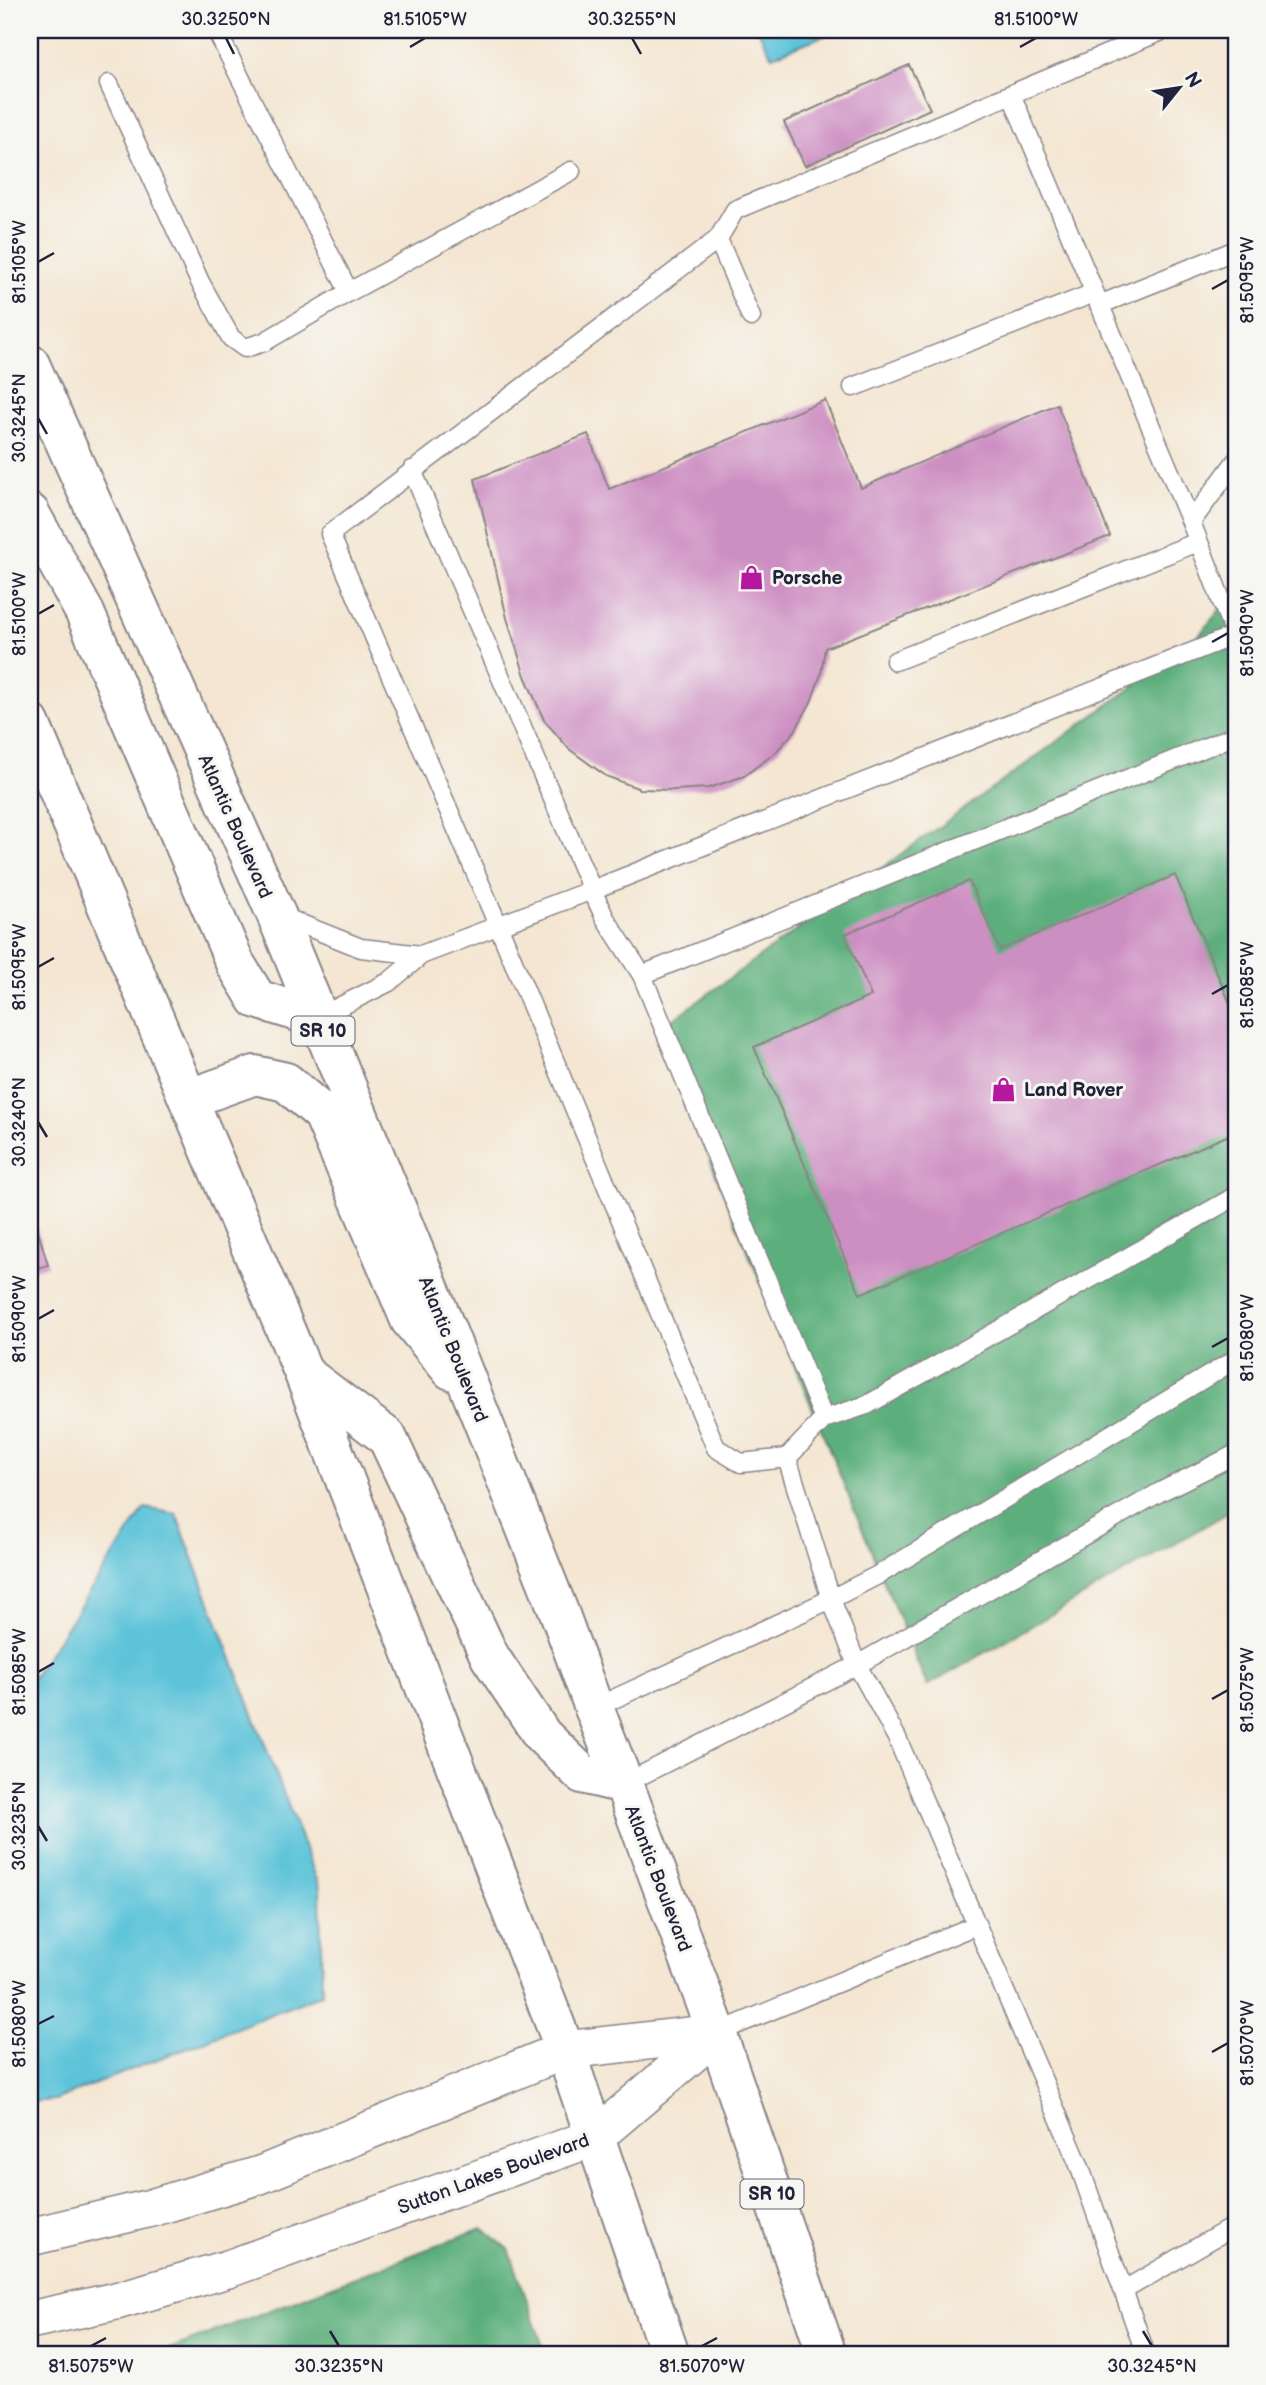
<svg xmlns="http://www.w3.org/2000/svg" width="1266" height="2385" font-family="'Balsamiq Sans',sans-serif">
<rect width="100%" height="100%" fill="#f6f6f2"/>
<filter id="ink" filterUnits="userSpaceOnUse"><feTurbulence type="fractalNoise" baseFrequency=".0143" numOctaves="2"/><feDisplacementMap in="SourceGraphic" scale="14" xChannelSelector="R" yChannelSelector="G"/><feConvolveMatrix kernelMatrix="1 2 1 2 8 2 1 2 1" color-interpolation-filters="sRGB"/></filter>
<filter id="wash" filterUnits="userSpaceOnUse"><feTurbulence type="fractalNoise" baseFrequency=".00686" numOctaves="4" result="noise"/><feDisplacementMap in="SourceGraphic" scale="28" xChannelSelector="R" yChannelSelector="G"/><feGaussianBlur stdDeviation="1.57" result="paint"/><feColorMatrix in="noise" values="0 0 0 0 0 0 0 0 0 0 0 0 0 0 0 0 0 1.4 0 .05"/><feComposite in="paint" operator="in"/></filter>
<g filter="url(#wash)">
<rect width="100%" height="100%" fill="#f4e6d2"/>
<path fill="#5caf7c" stroke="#3f685c" stroke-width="2" d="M 1236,590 L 1236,1508 L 927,1686 L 657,1031 L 1192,644 Z
M 482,2228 L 509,2249 L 546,2355 L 154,2355 Z"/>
<path fill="#5cc3d9" stroke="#3f728a" stroke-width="2" d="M 758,30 L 838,30 L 772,56 Z
M 145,1508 L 176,1514 L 320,1888 L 322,1994 L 55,2100 L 30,2102 L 30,1682 Z"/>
<g id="blocks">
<path fill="#cd8ec2" d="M 909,65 L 930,109 L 805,166 L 784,122 Z
M 825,400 L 861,488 L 1057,404 L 1110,536 L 825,648 L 821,674 L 811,702 L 795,731 L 775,753 L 744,776 L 709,788 L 674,790 L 640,789 L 606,776 L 569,749 L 544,720 L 525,676 L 507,618 L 475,479 L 588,434 L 609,489 Z
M 1175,875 L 1236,1017 L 1236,1132 L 860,1294 L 754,1047 L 871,996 L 845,934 L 969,881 L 1000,950 Z
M 37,1228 L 48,1265 L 30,1270 L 30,1230 Z"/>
</g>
</g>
<g filter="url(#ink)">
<use href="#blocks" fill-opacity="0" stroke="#8b8486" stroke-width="2"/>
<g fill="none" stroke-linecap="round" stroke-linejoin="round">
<defs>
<path id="service" d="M 216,30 L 349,292
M 109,84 L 200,282 L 231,338 L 245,348 L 264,342 L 349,292 L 571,171
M 1011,94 L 1191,522 L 1236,638
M 718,239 L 330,534 L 498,925 L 716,1448 L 741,1463 L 787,1458
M 1099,305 L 1236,250
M 751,317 L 718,239 L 735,210 L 1164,30
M 853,387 L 1094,293
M 412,470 L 592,890 L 1235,635
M 1191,522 L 1236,461
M 895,661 L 1198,542
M 281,916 L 361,948 L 421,955
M 642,975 L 824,1419 L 787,1458 L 831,1599 L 857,1665 L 897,1738 L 1079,2165 L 1146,2355
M 317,1018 L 389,982 L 421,955 L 592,890 L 605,918 L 642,975 L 1236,735
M 824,1419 L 867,1405 L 1236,1196
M 594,1708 L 831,1599 L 878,1575 L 1236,1359
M 624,1784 L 857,1665 L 1160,1492 L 1236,1454
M 717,2033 L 976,1925
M 1124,2290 L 1236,2225"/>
<path id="minor" d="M 30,2237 L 151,2208 L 260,2175 L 565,2050 L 717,2033
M 30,2320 L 116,2301 L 228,2269 L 595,2137 L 717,2033"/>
<path id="primary" d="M 594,1708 L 624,1784"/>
<path id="trunk" d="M 30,364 L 276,914 L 442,1319 L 559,1612 L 594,1708
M 30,513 L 85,613 L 235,963 L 257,999 L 317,1018
M 30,723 L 304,1374 L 565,2050 L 670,2355
M 188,1099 L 255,1075 L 286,1082 L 323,1114 L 410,1320 L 451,1370
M 304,1374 L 387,1437 L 490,1657 L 542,1735 L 582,1774 L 624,1784 L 717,2033 L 827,2355"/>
</defs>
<use href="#service" stroke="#8b8486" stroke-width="21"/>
<use href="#minor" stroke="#8b8486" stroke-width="40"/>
<use href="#primary" stroke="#8b8486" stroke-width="42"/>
<use href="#trunk" stroke="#8b8486" stroke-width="42"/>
<use href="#service" stroke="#fff" stroke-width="18"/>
<use href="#minor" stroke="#fff" stroke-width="37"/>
<use href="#primary" stroke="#fff" stroke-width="38"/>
<use href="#trunk" stroke="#fff" stroke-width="38"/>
</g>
</g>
<path fill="none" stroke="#22223b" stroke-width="2.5" d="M 226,38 L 234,54M 632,38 L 641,54M 410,47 L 425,38M 1020,47 L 1036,38M 38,262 L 54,253M 1212,289 L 1228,280M 38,418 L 47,434M 38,614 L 54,605M 1212,642 L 1228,633M 38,967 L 54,958M 1212,994 L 1228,985M 38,1122 L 47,1137M 38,1319 L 54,1310M 1212,1347 L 1228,1338M 38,1672 L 54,1663M 1212,1699 L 1228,1690M 38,1826 L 47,1841M 38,2024 L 54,2016M 1212,2052 L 1228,2043M 330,2331 L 339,2346M 1143,2331 L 1152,2346M 91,2346 L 106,2338M 702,2346 L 717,2338"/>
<defs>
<symbol id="shop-bare" viewBox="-9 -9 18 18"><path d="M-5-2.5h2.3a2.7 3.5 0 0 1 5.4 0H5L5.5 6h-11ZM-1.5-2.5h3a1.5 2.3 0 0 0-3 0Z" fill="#b5179e" stroke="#f6f6f2" stroke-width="2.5" paint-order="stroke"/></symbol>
</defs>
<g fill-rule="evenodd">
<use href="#shop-bare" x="734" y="560" width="35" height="35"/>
<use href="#shop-bare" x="986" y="1072" width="35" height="35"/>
</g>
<g text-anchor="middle" stroke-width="6" stroke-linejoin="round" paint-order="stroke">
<g fill="#f6f6f2" stroke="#626272" stroke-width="2">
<rect x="291.5" y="1016.5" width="63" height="29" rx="5"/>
<rect x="740.5" y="2179.5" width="63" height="29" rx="5"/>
</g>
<g font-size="18" font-weight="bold" fill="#22223b">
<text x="323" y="1037">SR 10</text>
<text x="772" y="2200">SR 10</text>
</g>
<g font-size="19" font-weight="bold" fill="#22223b" stroke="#f6f6f2" text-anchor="start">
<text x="772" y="584">Porsche</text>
<text x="1024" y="1096">Land Rover</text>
</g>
<g font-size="19" fill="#22223b" stroke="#f6f6f2">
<text transform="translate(236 826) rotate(66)" y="7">Atlantic Boulevard</text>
<text transform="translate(454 1349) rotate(68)" y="7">Atlantic Boulevard</text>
<text transform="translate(659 1878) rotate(69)" y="7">Atlantic Boulevard</text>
<text transform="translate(493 2173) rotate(-20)" y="7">Sutton Lakes Boulevard</text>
</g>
</g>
<rect width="1266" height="2385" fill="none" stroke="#f6f6f2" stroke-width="77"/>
<g transform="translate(1179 88) rotate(60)" stroke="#f6f6f2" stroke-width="5" paint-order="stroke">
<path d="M0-5L12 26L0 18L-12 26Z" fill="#22223b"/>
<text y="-10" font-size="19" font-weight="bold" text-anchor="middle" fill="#22223b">N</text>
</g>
<rect x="38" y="38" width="1190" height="2308" fill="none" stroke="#22223b" stroke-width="2.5"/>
<g font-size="18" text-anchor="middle" fill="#22223b">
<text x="226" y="25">30.3250°N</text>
<text x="425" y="25">81.5105°W</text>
<text x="632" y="25">30.3255°N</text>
<text x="1036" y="25">81.5100°W</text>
<text transform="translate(19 262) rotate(-90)" y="6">81.5105°W</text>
<text transform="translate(1247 280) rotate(-90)" y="6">81.5095°W</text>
<text transform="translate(19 418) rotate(-90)" y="6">30.3245°N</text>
<text transform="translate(19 614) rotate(-90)" y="6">81.5100°W</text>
<text transform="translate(1247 633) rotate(-90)" y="6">81.5090°W</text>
<text transform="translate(19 967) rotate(-90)" y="6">81.5095°W</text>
<text transform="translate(1247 985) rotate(-90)" y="6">81.5085°W</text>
<text transform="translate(19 1122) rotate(-90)" y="6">30.3240°N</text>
<text transform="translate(19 1319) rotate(-90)" y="6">81.5090°W</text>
<text transform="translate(1247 1338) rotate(-90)" y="6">81.5080°W</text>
<text transform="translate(19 1672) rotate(-90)" y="6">81.5085°W</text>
<text transform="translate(1247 1690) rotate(-90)" y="6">81.5075°W</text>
<text transform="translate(19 1826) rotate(-90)" y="6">30.3235°N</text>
<text transform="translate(19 2024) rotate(-90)" y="6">81.5080°W</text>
<text transform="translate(1247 2043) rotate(-90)" y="6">81.5070°W</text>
<text x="91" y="2372">81.5075°W</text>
<text x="339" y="2372">30.3235°N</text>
<text x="702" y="2372">81.5070°W</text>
<text x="1152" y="2372">30.3245°N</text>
</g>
</svg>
